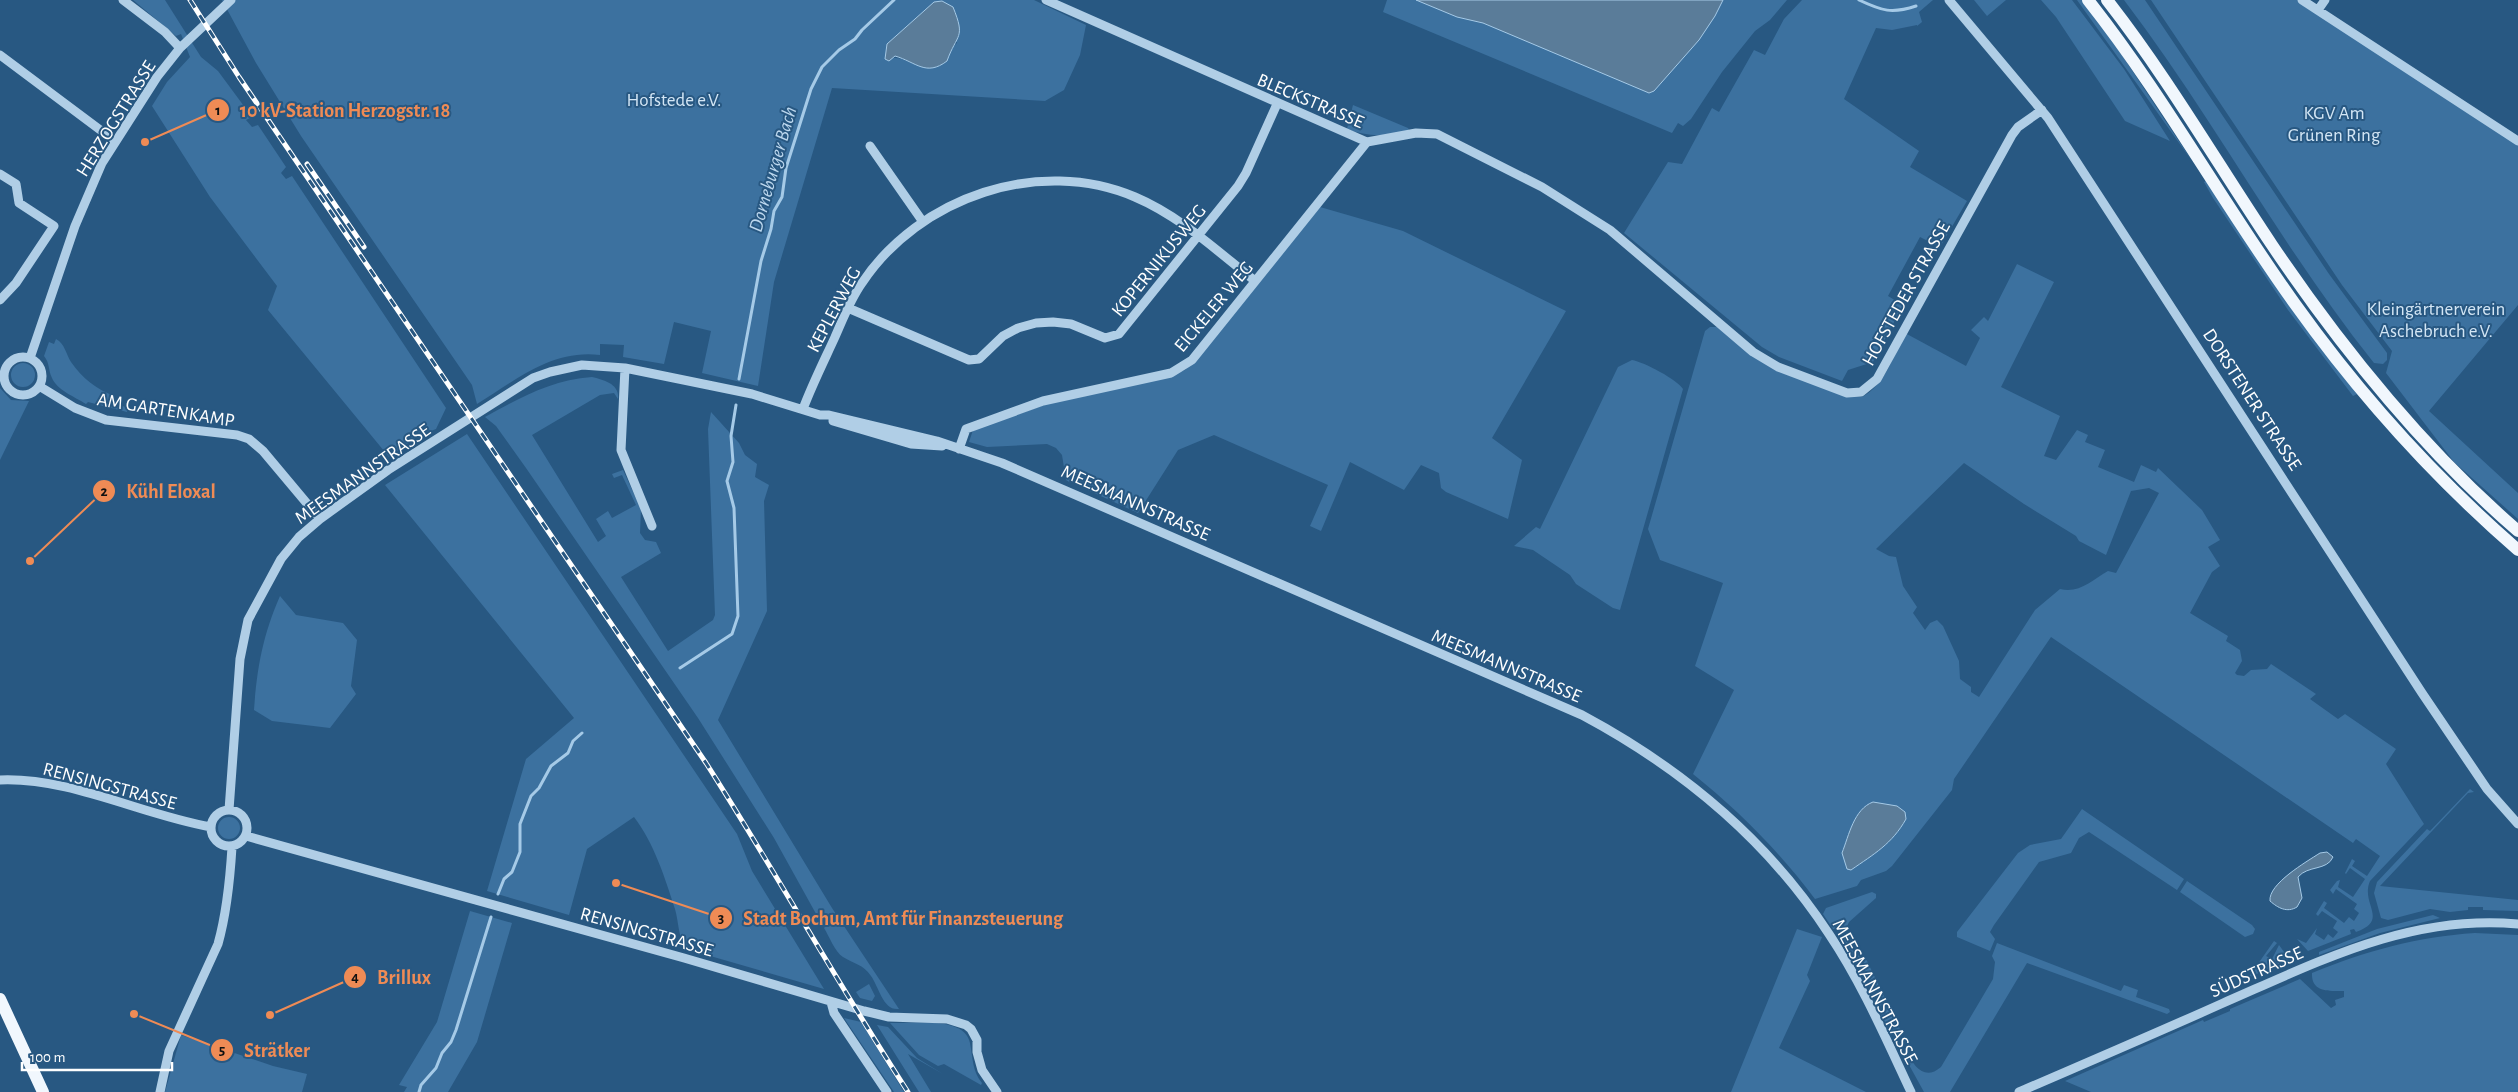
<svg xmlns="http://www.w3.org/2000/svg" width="2518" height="1092" font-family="'Alegreya Sans',sans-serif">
<rect width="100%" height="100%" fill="#285882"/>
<path fill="#3c719f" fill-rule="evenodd" d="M 133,0 L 165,0 L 201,57 L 218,71 L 252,117 L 246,120 L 252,127 L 258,125 L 286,167 L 281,173 L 286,179 L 292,176 L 446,408 L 436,429 L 418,436 L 389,457 L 268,310 L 277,286 L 210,197 L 152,106 L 167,82 L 190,57 L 181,34 L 176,36 Z
M 222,0 L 1034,0 L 1086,25 L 1080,55 L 1064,90 L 1045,101 L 832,88 L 774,282 L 758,386 L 702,373 L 711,331 L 674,322 L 664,364 L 623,357 L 624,345 L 600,344 L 600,355 C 551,349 515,381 477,404 L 472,385 L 301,136 L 256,63 ZM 934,2 L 957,43 L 951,48 L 947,61 C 922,80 910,52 885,59 L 887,44 Z
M 1387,0 L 1787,0 L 1770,20 L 1755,31 L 1722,72 L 1691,119 L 1683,126 L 1678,123 L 1672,133 L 1383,12 Z
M 1802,0 L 1933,0 L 1919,12 L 1922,22 L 1917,26 L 1917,25 L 1892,30 L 1876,28 L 1844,99 L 1919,151 L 1910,167 L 1967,201 L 1940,247 L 1920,237 L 1888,296 L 1903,305 L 1873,362 L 1848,370 L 1842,381 L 1779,357 L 1762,347 L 1624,233 L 1668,162 L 1682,164 L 1712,108 L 1719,112 L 1754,50 L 1765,55 L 1784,19 Z
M 1974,0 L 2006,0 L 1987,16 Z
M 2041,0 L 2072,0 L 2124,69 L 2170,141 L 2125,121 L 2056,17 Z
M 2077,0 L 2082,0 L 2106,31 L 2192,161 Z
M 2124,0 L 2145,0 L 2329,274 L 2387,353 L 2387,360 L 2383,364 L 2374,363 C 2282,248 2213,117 2124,0 Z
M 2151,0 L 2297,0 L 2518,144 L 2518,305 L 2429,411 L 2518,493 L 2518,519 L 2454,462 L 2386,373 L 2392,351 L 2342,285 Z
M 1353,105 L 1408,128 L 1409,130 C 1388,137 1367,137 1347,129 Z
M 2206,181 L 2357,394 L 2353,396 L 2288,310 L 2213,198 L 2204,182 Z
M 1320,207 L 1403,231 L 1566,311 L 1492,438 L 1522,460 L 1508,519 L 1446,492 L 1441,488 L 1439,473 L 1421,465 L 1404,490 L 1350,462 L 1321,531 L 1310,526 L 1328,485 L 1214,435 L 1178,450 L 1138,513 L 1081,487 L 1082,484 L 1074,479 L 1071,483 L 1066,480 L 1062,455 L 1056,448 L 1047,444 L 987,447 L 969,442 L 973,430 L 1053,402 L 1185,370 Z
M 2017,264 L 2054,282 L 2001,387 L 2060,416 L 2044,456 L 2056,460 L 2077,430 L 2088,435 L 2085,442 L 2105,450 L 2098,467 L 2134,482 L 2141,465 L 2156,472 L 2158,468 L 2202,510 L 2220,540 L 2208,547 L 2220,566 L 2212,572 L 2190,613 L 2228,636 L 2226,641 L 2240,650 L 2242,661 L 2235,673 L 2237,675 L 2244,676 L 2251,670 L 2267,669 L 2271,664 L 2316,694 L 2310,699 L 2338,719 L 2345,714 L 2396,749 L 2386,764 L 2424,824 L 2370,881 C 2360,904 2390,920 2356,932 L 2354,929 L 2350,930 L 2351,934 L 2308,951 L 2297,939 L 2306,943 L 2317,928 L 2315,934 L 2324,940 L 2328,934 L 2333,938 L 2338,932 L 2333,928 L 2337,921 L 2322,911 L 2318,916 L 2316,914 L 2324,901 L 2327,903 L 2324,908 L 2344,923 L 2349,917 L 2354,921 L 2359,913 L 2354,909 L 2357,904 L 2336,889 L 2333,894 L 2330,890 L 2337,881 L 2340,880 L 2338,887 L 2353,897 L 2365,879 L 2350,868 L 2346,874 L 2345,873 L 2352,859 L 2355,861 L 2352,866 L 2367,876 L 2380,856 L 2356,839 L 2353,843 L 2051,637 L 1954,779 L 1952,790 L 1892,866 L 1886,871 L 1861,880 L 1857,886 L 1815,899 C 1780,852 1738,810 1693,774 L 1734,690 L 1695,666 L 1723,583 L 1660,560 L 1648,529 L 1705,331 L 1710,327 L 1717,327 L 1750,353 L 1840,394 L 1862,397 C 1885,385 1894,355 1905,333 L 1966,366 L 1980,338 L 1971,330 L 1984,317 L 1988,321 ZM 1964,463 L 2024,504 L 2076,536 L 2079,541 L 2106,555 L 2131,491 L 2149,488 L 2159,493 L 2116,573 L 2108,571 C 2092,580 2079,594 2060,589 L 2035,610 L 1979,697 L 1971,692 L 1971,687 L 1960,679 L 1959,661 L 1943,626 L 1937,620 L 1930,623 L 1925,630 L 1913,613 L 1917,607 L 1903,586 L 1896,557 L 1889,556 L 1876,549 Z
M 56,339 C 65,344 66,354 71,362 C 82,378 97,390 115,396 L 114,405 L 128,407 L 127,412 L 88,402 L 86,404 C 75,397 57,390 52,378 C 48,370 50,363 44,356 L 49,342 L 54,344 Z
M 1632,360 C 1644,362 1678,380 1683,389 L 1620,610 L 1613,608 L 1576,584 L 1570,575 L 1533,550 L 1514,546 L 1536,527 L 1540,529 L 1618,367 Z
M11 375a12 12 0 1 1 24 0a12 12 0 1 1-24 0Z
M 592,377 C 604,380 620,384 618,399 L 614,393 L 600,395 L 532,435 L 598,542 L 606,536 L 596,519 L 608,511 L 612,518 L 636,505 L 622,475 L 614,478 L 612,474 L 623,470 L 641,509 L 640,533 L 645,540 L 656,542 L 661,553 L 621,577 L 668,651 L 713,620 L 715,615 L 708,429 L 711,412 L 739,443 L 745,455 L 757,464 L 755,477 L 769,485 L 764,501 L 767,611 L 718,720 L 832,908 L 899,1009 C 883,1011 879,987 871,976 C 863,964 854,964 843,957 C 835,952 829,936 824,928 L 826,926 L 822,920 L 820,921 L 774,838 L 698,718 L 526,468 L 496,426 L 485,417 C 520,398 551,380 592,377 Z
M 0,388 L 11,400 L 29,401 L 0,460 Z
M 467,434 L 737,834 L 752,871 L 824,989 L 686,949 C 678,937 679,923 675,909 C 665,878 654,843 634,817 L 587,849 L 569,915 L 487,891 L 526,759 L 574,718 L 385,485 Z
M 280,596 L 296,615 L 343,623 L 357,640 L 351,686 L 356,694 L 330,728 L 272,721 L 254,710 C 257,667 263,635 280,596 Z
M 2470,789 L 2474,792 L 2468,793 L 2380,886 L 2518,900 L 2518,911 L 2483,910 L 2483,907 L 2468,907 L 2468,910 L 2450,912 L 2430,909 L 2388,920 L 2381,918 L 2374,893 L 2377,882 L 2427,829 L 2430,831 Z
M 2082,809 L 2184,879 L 2177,890 L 2089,832 L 2079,838 L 2071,853 L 2039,862 L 1994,925 L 1990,932 L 1995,939 L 1990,951 L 1957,937 L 1957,932 L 2018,853 L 2030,845 L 2061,839 Z
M218 828a11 11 0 1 1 22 0a11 11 0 1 1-22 0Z
M 2187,881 L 2252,925 L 2255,929 L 2253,934 L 2245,937 L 2180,892 Z
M 1872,892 L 1876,894 L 1876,898 L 1849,922 L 1845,931 L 1867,961 L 1900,1029 L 1892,1033 L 1881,1015 L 1884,1012 L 1836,929 L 1833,929 L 1823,914 L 1826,908 Z
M 470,911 L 512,923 L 477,1042 L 448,1092 L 404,1092 L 407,1087 L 399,1085 L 437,1022 Z
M 2433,915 L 2440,918 L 2380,933 L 2319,955 L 2319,952 L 2377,929 Z
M 1797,929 L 1822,937 L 1807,975 L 1810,981 L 1779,1048 L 1866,1092 L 1731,1092 Z
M 2475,933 L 2518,935 L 2518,1092 L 2091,1092 L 2065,1081 L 2203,1020 L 2204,1022 L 2230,1011 L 2230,1009 L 2300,979 L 2331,1008 L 2336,1005 L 2335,1000 L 2344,997 L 2344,991 C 2330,991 2311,993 2312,973 C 2365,951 2417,937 2475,933 Z
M 2274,941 L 2277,943 L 2266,956 L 2272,959 L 2279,945 L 2289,959 L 2248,978 Z
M 1997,943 L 2121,991 L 2124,985 L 2138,990 L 2136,997 L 2169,1009 L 2170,1012 L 2167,1014 L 2027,963 L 1950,1092 L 1924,1092 L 1903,1054 L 1907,1052 C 1914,1067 1925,1081 1941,1067 L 1993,979 L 1995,962 L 1992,956 Z
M 869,984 L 875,996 L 872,1001 L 860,998 L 856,992 Z
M 844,1018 L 861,1022 L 904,1092 L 894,1092 Z
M 890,1023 C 911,1024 965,1015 970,1043 C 973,1058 972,1071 982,1083 L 981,1085 L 944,1064 L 938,1066 L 919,1055 Z
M 877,1025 L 888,1027 L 917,1058 L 943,1074 L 908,1054 L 931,1092 L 919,1092 Z
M 181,1035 L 273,1066 L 307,1074 L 302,1092 L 165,1092 Z"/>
<path fill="#5a7c99" stroke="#a5cae7" d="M 1416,0 L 1723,0 L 1715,16 L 1699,40 L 1654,91 L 1649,93 L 1483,23 L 1457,17 Z
M 942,1 L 953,7 C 966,39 957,33 947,61 C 926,77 916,62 895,56 L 889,61 L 885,59 L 887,44 L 934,2 Z
M 1873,802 L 1897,806 L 1905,812 L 1906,819 C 1892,844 1874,854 1851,870 L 1847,869 L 1842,853 C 1849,835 1854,809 1873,802 Z
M 2327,852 L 2333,857 C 2327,871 2308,865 2298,877 L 2302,898 L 2297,907 C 2287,913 2278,908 2270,901 C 2268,884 2306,862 2320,853 Z"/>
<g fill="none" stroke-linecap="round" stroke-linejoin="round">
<path stroke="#a5cae7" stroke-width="3" d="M 1859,0 C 1882,11 1892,14 1916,6
M 739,379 L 761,261 L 771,229 L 774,211 L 782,197 L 786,168 L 811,89 L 822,67 L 839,50 L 855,39 L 862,30 L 894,0
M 680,668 L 732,634 L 738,616 L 734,508 L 727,481 L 733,462 L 731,436 L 736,405
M 498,894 L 504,879 L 512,872 L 520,852 L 520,824 L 531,796 L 539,788 L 551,766 L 568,753 L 573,741 L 582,733
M 419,1092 L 421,1085 L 436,1068 L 442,1053 L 451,1042 L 456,1030 L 491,917"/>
<path stroke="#b0cee6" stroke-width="9" d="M 123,0 L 165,32 L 180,48
M 1046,0 L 1367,142 L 1416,133 L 1437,134 L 1542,187 L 1610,230 L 1753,352 L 1778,367 L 1847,393 L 1861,392 L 1877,379 L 2012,135 L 2018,127 L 2042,110
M 1949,0 L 2048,118 L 2422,693 L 2487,789 L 2518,824
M 2302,0 L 2518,141
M 2318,10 L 2325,0
M 0,55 L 115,141
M 870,146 L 923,222
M 0,174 L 16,184 L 19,203 L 54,226 L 16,283 L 0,300
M 848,308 L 969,360 L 979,359 L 1003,336 L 1018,328 L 1036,323 L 1053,322 L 1071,324 L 1105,338 L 1119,334 L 1238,186 L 1246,173 L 1277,104
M4 376a19 19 0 1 1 38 0a19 19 0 1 1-38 0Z
M 30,358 L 75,226 L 102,163 L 157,77 L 180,48 L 231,0
M 625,368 L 621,450 L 652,526
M 39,386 L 75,408 L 106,420 L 237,435 L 249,439 L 263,451 L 320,519
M 803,409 C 812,385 824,361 835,337 C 843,319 850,300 862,283 C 919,197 1039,156 1135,197 C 1180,216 1217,251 1255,281
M 833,421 L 911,444 L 942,446
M 959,449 L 966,429 L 1043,401 L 1171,373 L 1192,360 L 1367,142
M 0,780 C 70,777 142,815 211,827
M 229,810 L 240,659 L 248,620 L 281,559 L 299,537 L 320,519 L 388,470 L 533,378 L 550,372 L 582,365 L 625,368 L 752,394 L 820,415 L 829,415 L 937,441 L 1002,463 L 1582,715 C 1681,768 1767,839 1829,934 C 1862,983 1886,1039 1911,1092
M211 828a18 18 0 1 1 36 0a18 18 0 1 1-36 0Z
M 246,836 L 684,958 L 864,1011 L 889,1017 L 947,1019 L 966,1025 L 971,1029 L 977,1040 L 977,1052 L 982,1070 L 997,1092
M 831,1002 L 834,1013 L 887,1092
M 160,1092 L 169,1051 L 218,944 C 227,912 230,880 232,847
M 2019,1092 C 2086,1063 2154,1034 2221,1004 C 2318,962 2409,914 2518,924"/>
<path stroke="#f1f7fd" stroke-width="12" d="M 2088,0 C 2164,96 2223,204 2295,304 C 2360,395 2434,477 2518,550
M 2107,0 C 2168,78 2217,163 2272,245 C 2343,350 2422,448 2518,531
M 0,999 L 43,1092"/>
<defs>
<path id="rail" d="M 190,0 L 239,77 L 706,763 C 775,871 838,984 908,1092
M 307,164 L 364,247"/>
</defs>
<use href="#rail" stroke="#fff" stroke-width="5"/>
<use href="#rail" stroke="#285882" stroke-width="3" stroke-dasharray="9" stroke-linecap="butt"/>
</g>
<g text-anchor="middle" stroke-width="4" stroke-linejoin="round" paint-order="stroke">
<g font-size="19" fill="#d3e6f5" stroke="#285882">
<text x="674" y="106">Hofstede e.V.</text>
<text x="2334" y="119">KGV Am<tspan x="2334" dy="22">Grünen Ring</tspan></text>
<text x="2436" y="315">Kleingärtnerverein<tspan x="2436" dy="22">Aschebruch e.V.</tspan></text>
</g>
<g font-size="19" fill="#fff" stroke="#285882">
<text transform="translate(1311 100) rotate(23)" y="7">BLECKSTRASSE</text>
<text transform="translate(115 118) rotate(-58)" y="7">HERZOGSTRASSE</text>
<text transform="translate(1158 260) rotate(-51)" y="7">KOPERNIKUSWEG</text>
<text transform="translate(1905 293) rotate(-61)" y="7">HOFSTEDER STRASSE</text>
<text transform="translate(1213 306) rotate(-50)" y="7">EICKELER WEG</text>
<text transform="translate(833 309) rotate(-62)" y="7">KEPLERWEG</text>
<text transform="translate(2253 399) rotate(57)" y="7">DORSTENER STRASSE</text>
<text transform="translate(166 409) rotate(9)" y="7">AM GARTENKAMP</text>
<text transform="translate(362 473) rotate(-35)" y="7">MEESMANNSTRASSE</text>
<text transform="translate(1136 502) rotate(24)" y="7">MEESMANNSTRASSE</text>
<text transform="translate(1507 665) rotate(23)" y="7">MEESMANNSTRASSE</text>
<text transform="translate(110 785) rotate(15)" y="7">RENSINGSTRASSE</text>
<text transform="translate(647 931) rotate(16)" y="7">RENSINGSTRASSE</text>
<text transform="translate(2256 971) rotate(-24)" y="7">SÜDSTRASSE</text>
<text transform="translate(1876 991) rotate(62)" y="7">MEESMANNSTRASSE</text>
</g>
<g font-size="20" font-style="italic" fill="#bcd7ee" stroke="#285882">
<text transform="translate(772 169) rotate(-74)" y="7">Dorneburger Bach</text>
</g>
</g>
<path fill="none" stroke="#ef8b55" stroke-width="2" d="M145 142L218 110M30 561L104 491M616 883L721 918M270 1015L355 977M134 1014L222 1050"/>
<g fill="#ef8b55" stroke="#285882" stroke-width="2">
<circle cx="145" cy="142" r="5"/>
<circle cx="30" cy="561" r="5"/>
<circle cx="616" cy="883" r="5"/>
<circle cx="270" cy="1015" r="5"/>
<circle cx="134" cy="1014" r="5"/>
<circle cx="218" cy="110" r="12"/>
<circle cx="104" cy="491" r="12"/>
<circle cx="721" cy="918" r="12"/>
<circle cx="355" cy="977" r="12"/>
<circle cx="222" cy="1050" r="12"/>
</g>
<g font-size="15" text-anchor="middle" font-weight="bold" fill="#111">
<text x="218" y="115">1</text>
<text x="104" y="496">2</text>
<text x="721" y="923">3</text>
<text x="355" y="982">4</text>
<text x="222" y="1055">5</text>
</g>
<g font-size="20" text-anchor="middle" font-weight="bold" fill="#ef8b55" stroke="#285882" stroke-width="4" stroke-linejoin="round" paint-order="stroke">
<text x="345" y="117">10 kV-Station Herzogstr. 18</text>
<text x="171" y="498">Kühl Eloxal</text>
<text x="903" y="925">Stadt Bochum, Amt für Finanzsteuerung</text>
<text x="404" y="984">Brillux</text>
<text x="277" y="1057">Strätker</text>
</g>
<path d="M22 1062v8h150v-8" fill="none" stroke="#ffffff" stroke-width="2.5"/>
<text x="30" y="1062" font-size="15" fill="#ffffff" stroke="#285882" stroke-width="4" paint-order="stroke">100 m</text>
</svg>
